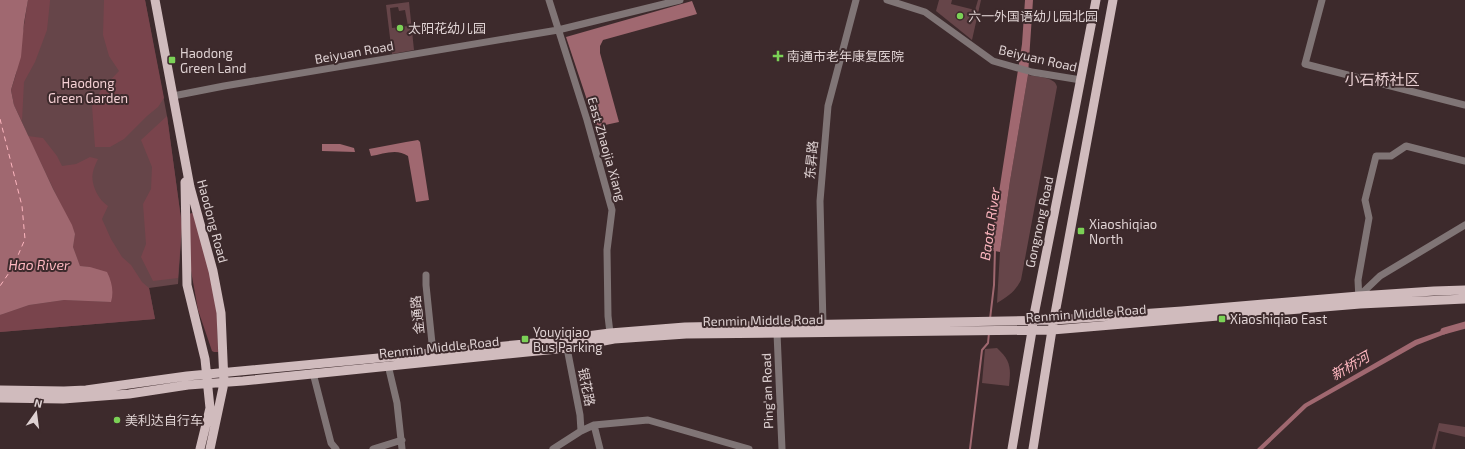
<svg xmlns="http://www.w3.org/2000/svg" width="1465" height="449" font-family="'Exo 2','Noto Sans SC',sans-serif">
<rect width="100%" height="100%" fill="#3d2a2c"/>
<path fill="#664549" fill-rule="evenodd" d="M 28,0 L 145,0 L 167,116 L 182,226 L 178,284 L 149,288 L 155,319 L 0,332 L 0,315 L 2,314 L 31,142 L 14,105 Z
M 939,0 L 952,0 L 951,4 L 975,10 L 978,0 L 981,0 L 972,40 L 936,11 Z
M 409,2 L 414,50 L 392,54 L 386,5 ZM 398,7 L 399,11 L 405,10 L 408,26 L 392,28 L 390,8 Z
M 1028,75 C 1037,77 1056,77 1057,87 L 1021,280 C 1015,292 1008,296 997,303 L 1000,252 L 1010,181 Z
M 997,348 C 1011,361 1011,368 1009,386 L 982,383 L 985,349 Z
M 1439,423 L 1465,427 L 1465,437 L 1439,431 L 1435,449 L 1432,449 Z"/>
<path fill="#79444c" d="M 28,0 L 50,0 L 50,1 L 47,30 L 35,62 L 24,82 L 22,121 L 14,105 L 11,90 L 16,74 Z
M 104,0 L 145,0 L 164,98 L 158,107 L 147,116 L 124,139 L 110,147 L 95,147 L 92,106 L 101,90 L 119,71 L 109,56 L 103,35 Z
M 167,116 L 182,226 L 178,278 L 153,281 L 141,257 L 146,244 L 143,204 L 151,189 L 152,167 L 141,140 Z
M 28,136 L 43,138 L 57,156 L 62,166 L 76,164 L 90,157 L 98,159 C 96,163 94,167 93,172 C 90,183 98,200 108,206 L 102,219 L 111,239 L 122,257 L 131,265 L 142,282 L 149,288 L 155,319 L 0,332 L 0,315 L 29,305 L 64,300 L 110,302 L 90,267 L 80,266 L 73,247 L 75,234 Z
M 192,213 L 194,214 L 206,256 L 217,309 L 218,352 L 214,352 L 212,351 L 198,310 L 188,254 L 189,214 Z"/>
<path fill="#a06870" d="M 0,0 L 28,0 L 24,23 L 21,57 L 11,90 L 14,105 L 53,189 L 72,225 L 75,234 L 73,247 L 80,266 L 90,267 L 107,272 C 112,282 114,292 111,302 L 64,300 L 29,305 L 0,315 Z
M 1025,0 L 1033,0 L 1028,75 L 1010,181 L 1000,252 L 990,250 L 1022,44 Z
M 692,1 L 697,14 L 603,40 L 600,46 L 600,53 L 619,122 L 596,127 L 566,37 Z
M 418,140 L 420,142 L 429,200 L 416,202 L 408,156 C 397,148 383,154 371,156 L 369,149 L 406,142 Z
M 322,144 L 340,144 L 354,148 L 355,152 L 322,151 Z
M 1452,327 L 1453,331 L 1417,345 L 1307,407 L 1263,449 L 1257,449 L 1304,404 L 1415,340 Z"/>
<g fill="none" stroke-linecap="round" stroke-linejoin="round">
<path stroke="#a06870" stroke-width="2" d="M 990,319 L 994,285 L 995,249
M 970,449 L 982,350 L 988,343 L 989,333"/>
<path stroke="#a06870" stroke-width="7" d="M 1444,331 L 1465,325"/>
<path stroke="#fdb6bf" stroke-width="1" stroke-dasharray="5 4" stroke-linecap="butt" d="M 0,119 L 22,206 L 25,239 L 13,267 L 0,286"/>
<path stroke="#807576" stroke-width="7" d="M 549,0 L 587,120 L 612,210 L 607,250 L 608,316 L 610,333
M 887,0 L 925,12 L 993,61 L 1032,72 L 1081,80
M 1322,0 L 1305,64 L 1465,105
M 173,96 L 224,86 L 558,30 L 680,0
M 426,275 L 426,285 L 433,353
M 1359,296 L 1380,276 L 1465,225
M 1359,300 L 1358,280 L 1369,218 L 1365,200 L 1376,156 L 1391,156 L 1406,146 L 1465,161
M 823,325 L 820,201 L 828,106 L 856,0
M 777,333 L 782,449
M 567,348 L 580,415 L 581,431
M 388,365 L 397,403 L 402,449
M 313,373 L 331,443 L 336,449
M 594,425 L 600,449
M 373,449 L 402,440
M 553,449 L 581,431 L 594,425 L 648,420 L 749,449"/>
<path stroke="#d0bbbd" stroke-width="9" d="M 155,0 L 190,187 L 213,271 L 221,313 L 224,383 L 210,449
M 185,182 L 187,285 L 205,359 L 210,408 L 200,449
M 0,390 L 64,391 L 86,390 L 187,376 L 525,344 L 610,333 L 685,327 L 1054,320 L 1182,311 L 1359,296 L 1434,291 L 1465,290
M 0,398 L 63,399 L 129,394 L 188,385 L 243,381 L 567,348 L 614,339 L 686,334 L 1052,330 L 1360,304 L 1465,299
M 1012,449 L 1032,331 L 1033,320 L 1074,114 L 1096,0
M 1033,449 L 1052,330 L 1113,0"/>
</g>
<g fill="#7bd156" stroke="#3d2a2c" stroke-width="1.5">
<circle cx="960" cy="16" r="4"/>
<circle cx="400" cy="28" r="4"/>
<path d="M776 50h4v4h4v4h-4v4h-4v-4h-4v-4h4z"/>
<rect x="168" y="56" width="8" height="8" rx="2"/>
<rect x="1077" y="227" width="8" height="8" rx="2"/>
<rect x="1218" y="315" width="8" height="8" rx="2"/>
<rect x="521" y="335" width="8" height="8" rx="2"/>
<circle cx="117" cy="420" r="4"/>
</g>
<g text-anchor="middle" stroke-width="4" stroke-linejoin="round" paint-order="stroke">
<g font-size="13" fill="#dfd2d3" stroke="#3d2a2c" text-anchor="start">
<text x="968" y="21">六一外国语幼儿园北园</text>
<text x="408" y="33">太阳花幼儿园</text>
<text x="180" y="58">Haodong<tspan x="180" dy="15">Green Land</tspan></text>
<text x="787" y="61">南通市老年康复医院</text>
<text x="1089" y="229">Xiaoshiqiao<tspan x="1089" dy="15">North</tspan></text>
<text x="1230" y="324">Xiaoshiqiao East</text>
<text x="533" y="337">Youyiqiao<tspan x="533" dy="15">Bus Parking</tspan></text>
<text x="125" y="425">美利达自行车</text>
</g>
<g font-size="13" fill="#dfd2d3" stroke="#3d2a2c">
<text transform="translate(354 52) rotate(-10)" y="5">Beiyuan Road</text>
<text transform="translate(1038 58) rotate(13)" y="5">Beiyuan Road</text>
<text transform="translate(607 149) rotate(74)" y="5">East Zhaojia Xiang</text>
<text transform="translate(811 160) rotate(-85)" y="5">东昇路</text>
<text transform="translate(213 221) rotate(75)" y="5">Haodong Road</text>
<text transform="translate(1039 222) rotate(-78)" y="5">Gongnong Road</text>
<text transform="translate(1086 313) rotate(-4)" y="5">Renmin Middle Road</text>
<text transform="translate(417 315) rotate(-96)" y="5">金通路</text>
<text transform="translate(763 320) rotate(-1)" y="5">Renmin Middle Road</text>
<text transform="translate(439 347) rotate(-6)" y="5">Renmin Middle Road</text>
<text transform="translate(587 387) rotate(79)" y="5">银花路</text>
<text transform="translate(767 391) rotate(-92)" y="5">Ping'an Road</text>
</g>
<g font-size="13" fill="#f4d0d4" stroke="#3d2a2c">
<text x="88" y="88">Haodong<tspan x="88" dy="15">Green Garden</tspan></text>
</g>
<g font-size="14" font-style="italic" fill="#fdb6bf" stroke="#3d2a2c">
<text transform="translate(990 224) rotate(-82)" y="5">Baota River</text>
<text x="39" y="270">Hao River</text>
<text transform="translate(1350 366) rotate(-30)" y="5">新桥河</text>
</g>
<g font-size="15" fill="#e6cdd0" stroke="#3d2a2c">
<text x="1382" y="85">小石桥社区</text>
</g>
</g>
<g transform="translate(36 413) rotate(14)" stroke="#3d2a2c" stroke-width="3" paint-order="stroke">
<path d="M0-3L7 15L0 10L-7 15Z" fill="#dfd2d3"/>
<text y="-6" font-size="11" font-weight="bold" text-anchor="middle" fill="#dfd2d3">N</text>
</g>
</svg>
